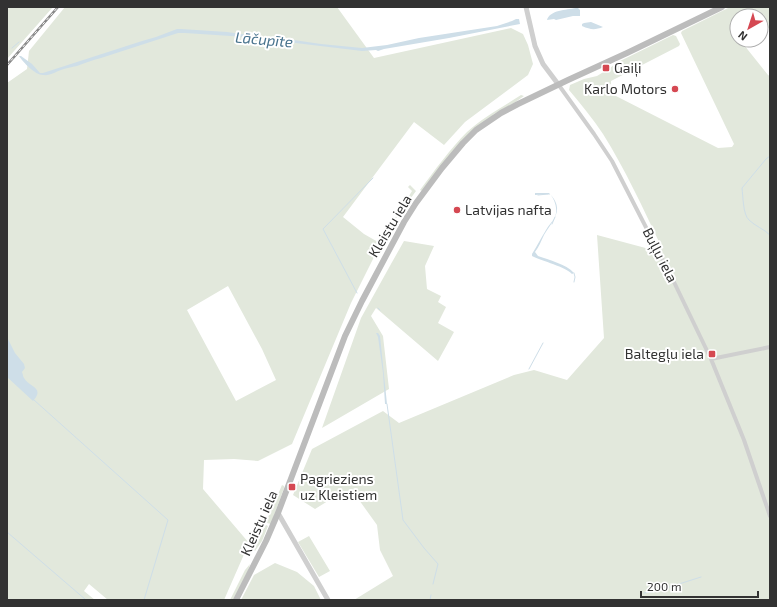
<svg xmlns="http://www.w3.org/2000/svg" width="777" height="607" font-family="'Exo 2',sans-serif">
<rect width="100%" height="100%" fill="#fff"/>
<path fill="#e2e8dc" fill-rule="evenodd" d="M 7,7 L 53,7 L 7,59 Z
M 65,7 L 337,7 L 374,58 L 511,28 L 523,34 L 528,45 L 533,64 L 528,75 L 465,122 L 444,145 L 414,122 L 343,217 L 364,234 L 378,242 L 373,259 L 351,303 L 292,444 L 258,461 L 234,459 L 204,460 L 203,489 L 249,543 L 224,600 L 108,600 L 89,584 L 84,591 L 95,600 L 7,600 L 7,83 L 27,69 L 29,51 ZM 228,286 L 262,349 L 276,380 L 236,401 L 187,310 Z
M 730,7 L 770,7 L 770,27 L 761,33 L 761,16 L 737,16 L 737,40 L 748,40 L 743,43 L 748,50 L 768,75 L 770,76 L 770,600 L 354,600 L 393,576 L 380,550 L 377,525 L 354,493 L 344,491 L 315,509 L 293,495 L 312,449 L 383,411 L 399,423 L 514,375 L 534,370 L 567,380 L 604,338 L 597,235 L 653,250 L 661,246 C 643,208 625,169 603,134 C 593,119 581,104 569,90 L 570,85 L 584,79 L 597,76 L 610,68 L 616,63 L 673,35 L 676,36 L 680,44 L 679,46 L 611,81 L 611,84 L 605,87 L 607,91 L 611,89 L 614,95 L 718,148 L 732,147 L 734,144 L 681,33 L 682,31 Z
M 521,95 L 524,96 L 514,103 L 494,114 L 422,191 L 420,190 C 435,170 450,149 467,132 C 482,118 504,106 521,95 Z
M 410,185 L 416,191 L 394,221 L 386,240 L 385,239 C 391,222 403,206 412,191 L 408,187 Z
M 404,241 L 434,246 L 425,266 L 427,289 L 441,296 L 438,302 L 446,307 L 438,323 L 454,332 L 438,361 L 376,308 L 371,316 L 383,336 L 389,389 L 322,428 L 361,318 L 391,264 Z
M 282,485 L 284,486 L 284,488 L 271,524 L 267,523 L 266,522 Z
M 266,525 L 268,526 L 262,541 L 255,551 L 254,550 L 265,526 Z
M 309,536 L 330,571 L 319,577 L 298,542 Z
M 275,563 L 297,572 L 314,586 L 321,600 L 241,600 L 254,575 Z
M 250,564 L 248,571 L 233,600 L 230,600 L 245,570 Z"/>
<path fill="#cedee8" d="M 576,8 L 578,8 L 580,10 L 580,16 L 573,16 L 556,20 L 554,19 L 547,20 C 550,10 566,10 576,8 Z
M 516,19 L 519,19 L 520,24 L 449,38 L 384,49 L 378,51 L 376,50 L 362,51 L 246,37 L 185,33 L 178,33 L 101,58 C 92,60 85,63 77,66 C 72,67 66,68 61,70 C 55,72 50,76 43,75 C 35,75 23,62 19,56 L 21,56 L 32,64 L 40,73 L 43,73 L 142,41 L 156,37 L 177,29 L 181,29 L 227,32 L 286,40 L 287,39 L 321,44 L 362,48 L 387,45 L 419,38 L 497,26 L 512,21 Z
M 591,22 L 603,27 C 595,30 591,30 582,26 L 582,24 L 584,23 Z
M 535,193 L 549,193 C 565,209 554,219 544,235 C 541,241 539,247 535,252 L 538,256 C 549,260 566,264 574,273 L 572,274 C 566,267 542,261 532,256 L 532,254 C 537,246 541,238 546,230 C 548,226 553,221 555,217 C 558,209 555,200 550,194 L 535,195 Z
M 376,333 L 378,333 L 380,336 L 387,404 L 385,404 L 383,373 L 378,337 Z
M 7,337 L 15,353 L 24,364 L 25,368 L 22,372 C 23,374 23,377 24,378 C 30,388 45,387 33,401 L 7,377 Z"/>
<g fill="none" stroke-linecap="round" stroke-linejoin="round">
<path stroke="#cedee8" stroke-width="1" d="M 12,48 L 19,42
M 770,156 L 766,159 L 742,188 C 743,196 743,215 749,220 C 755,226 764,229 770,235
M 538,195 L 548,194
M 552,224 L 555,217
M 574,273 L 575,277 L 574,282
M 357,293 L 323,229 L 373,178
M 378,308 L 380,310
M 529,369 L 543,343
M 34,400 L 168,520 L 144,600
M 387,404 L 403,520 L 424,548 L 438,564 L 433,584
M 7,532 L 86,600
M 644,593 L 657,591 L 701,577
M 430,600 L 431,595"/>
<path stroke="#cfcfcf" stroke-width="4" d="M 558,84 L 594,134 L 612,161 L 673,280 L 711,359 L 744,440 L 770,516
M 711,359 L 770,347"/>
<path stroke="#cfcfcf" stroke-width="5" d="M 526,7 L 535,46 L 543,64 L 558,84
M 278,513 L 328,600"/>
<path stroke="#bcbcbc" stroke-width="6" d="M 236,600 L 266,541 L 278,513 L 345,336 L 362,301 L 404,222 L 416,203 L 442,168 L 463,143 L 476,130 L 501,113 L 518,104 L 568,80 L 627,53 L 722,7"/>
<defs>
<path id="rail" d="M 7,65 L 58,7"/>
</defs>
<use href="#rail" stroke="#878787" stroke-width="2.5"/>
<use href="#rail" stroke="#fff" stroke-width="1" stroke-dasharray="3" stroke-linecap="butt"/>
</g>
<g fill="#d54852" stroke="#fff" stroke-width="1.5">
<rect x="602" y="64" width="8" height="8" rx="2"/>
<circle cx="675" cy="89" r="4"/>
<circle cx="457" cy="210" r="4"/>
<rect x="708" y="350" width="8" height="8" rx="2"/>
<rect x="288" y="483" width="8" height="8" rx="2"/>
</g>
<g text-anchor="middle" stroke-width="4" stroke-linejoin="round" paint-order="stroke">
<g font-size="14" fill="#323232" stroke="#fff" text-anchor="start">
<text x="614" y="73">Gaiļi</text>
<text x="667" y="94" text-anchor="end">Karlo Motors</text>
<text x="465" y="215">Latvijas nafta</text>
<text x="704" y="359" text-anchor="end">Baltegļu iela</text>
<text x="300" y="484">Pagrieziens<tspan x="300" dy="16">uz Kleistiem</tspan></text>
</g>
<g font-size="14" fill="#323232" stroke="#fff">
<text transform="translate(390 226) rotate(-59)" y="5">Kleistu iela</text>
<text transform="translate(660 255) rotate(63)" y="5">Buļļu iela</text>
<text transform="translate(259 523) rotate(-66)" y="5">Kleistu iela</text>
</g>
<g font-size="15" font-style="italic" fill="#47728d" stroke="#fff">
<text transform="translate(264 40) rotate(5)" y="5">Lāčupīte</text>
</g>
</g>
<rect width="777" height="607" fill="none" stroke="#323232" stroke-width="16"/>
<g transform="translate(749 28) rotate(219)"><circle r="19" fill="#ffffff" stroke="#adadad"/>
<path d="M0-3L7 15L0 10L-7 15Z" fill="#d54852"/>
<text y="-6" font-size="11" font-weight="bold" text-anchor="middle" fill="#323232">N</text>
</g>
<path d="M641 591v6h117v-6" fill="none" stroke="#323232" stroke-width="2"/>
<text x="647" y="591" font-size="12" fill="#323232" stroke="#ffffff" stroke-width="3" paint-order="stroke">200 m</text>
</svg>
